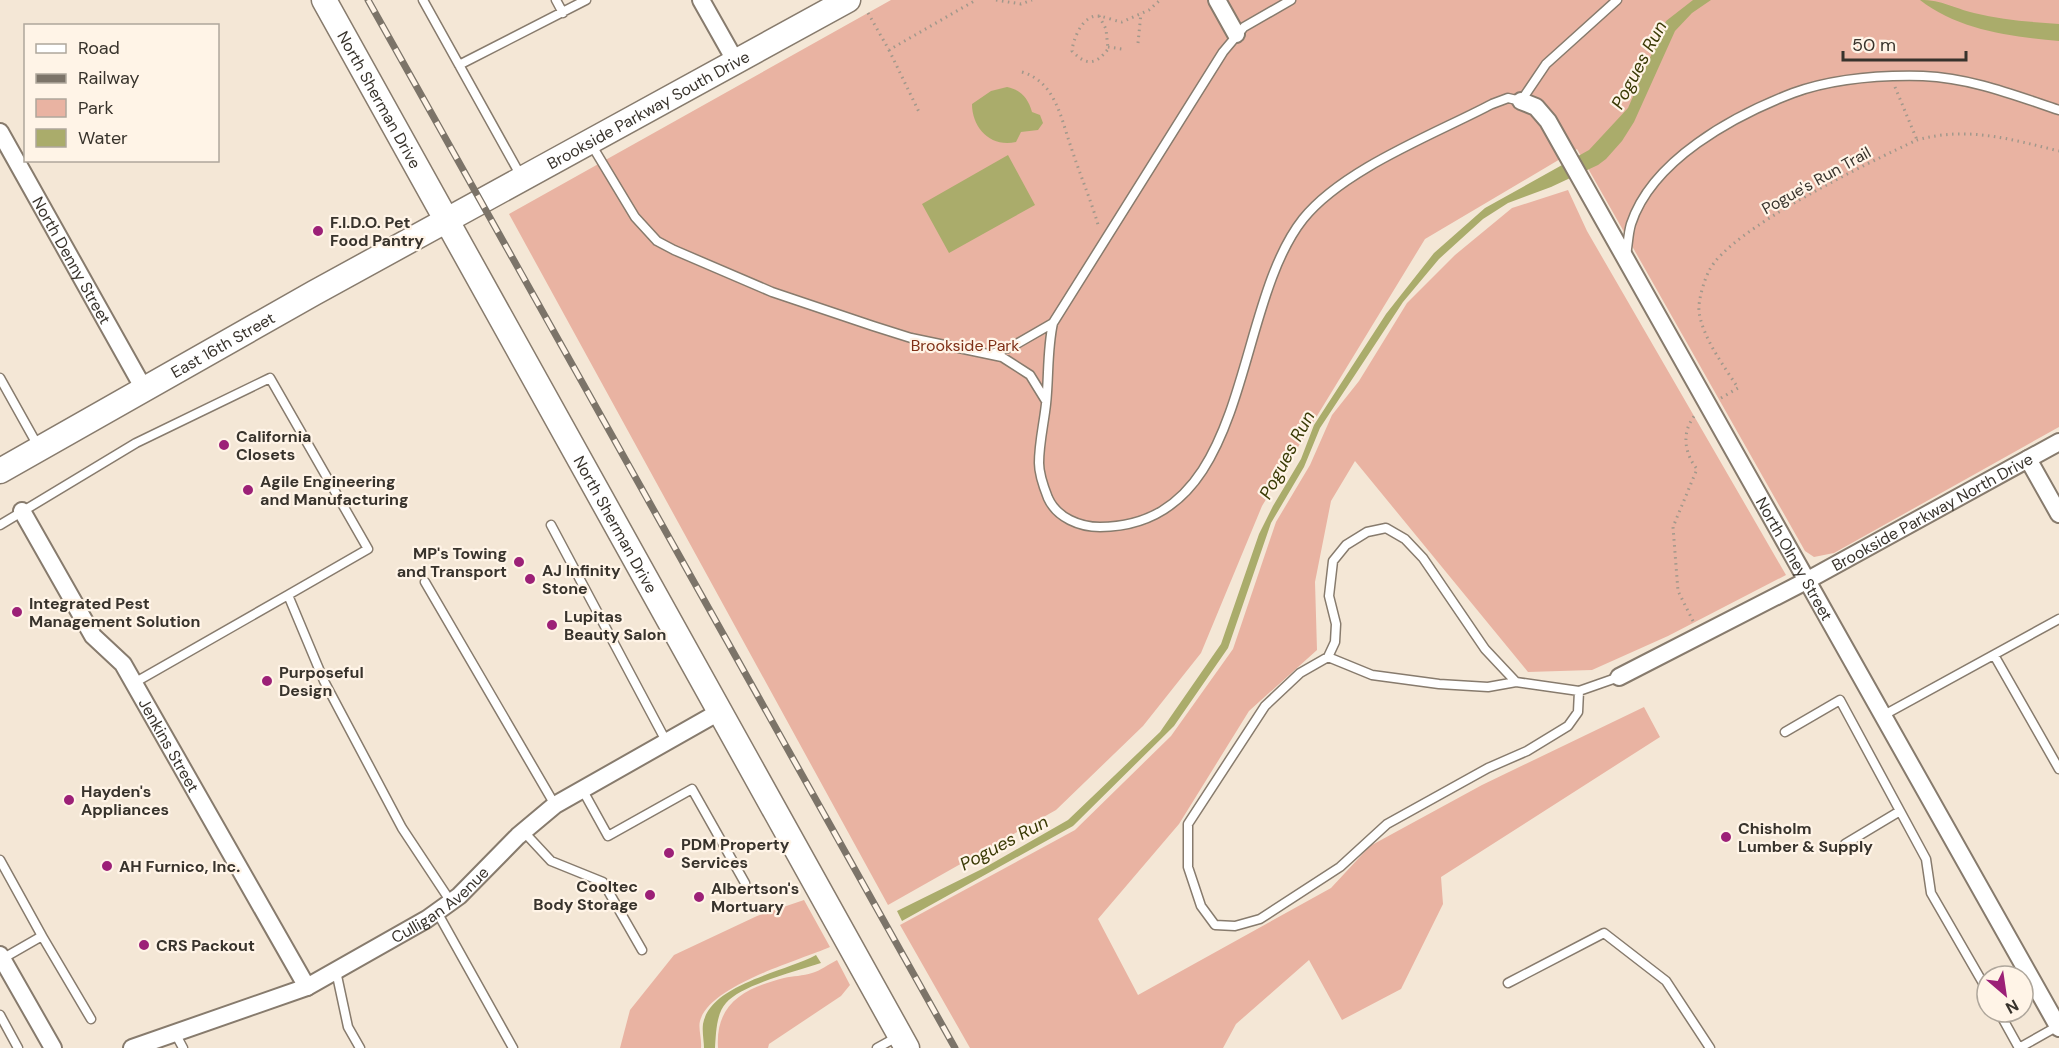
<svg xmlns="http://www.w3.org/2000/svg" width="2059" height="1048" font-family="'DM Sans',sans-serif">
<rect width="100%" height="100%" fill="#f4e7d6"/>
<path fill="#e9b3a2" d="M 891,0 L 2059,0 L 2059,427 L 1834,553 L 1814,557 L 1805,551 L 1577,149 L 1425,239 L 1262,506 L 1201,653 L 1143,726 L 1056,810 L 888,905 L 509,214 Z
M 1568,190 L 1587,231 L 1786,575 L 1668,636 L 1592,670 L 1528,672 L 1355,461 L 1331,501 L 1315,582 L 1317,650 L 1249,711 L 1179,824 L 1098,919 L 1138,995 L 1331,888 L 1370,846 L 1482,785 L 1644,707 L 1660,737 L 1441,877 L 1443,904 L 1401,989 L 1342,1020 L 1309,960 L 1236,1024 L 1223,1048 L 970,1048 L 900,925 L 1075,830 L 1171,736 L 1233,649 L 1276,522 L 1310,465 L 1332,415 L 1359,381 L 1407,303 L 1455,255 L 1512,208 Z
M 804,900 L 830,947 C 798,961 710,985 700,1021 C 698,1028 702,1040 701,1048 L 620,1048 L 630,1010 L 674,955 L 757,916 Z
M 837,960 L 850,985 L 841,996 L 769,1044 L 768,1048 L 718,1048 C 715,1003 745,988 784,978 C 793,976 803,976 812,973 C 820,971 829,964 837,960 Z"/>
<path fill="#aaac6b" d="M 1693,0 L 1711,0 L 1692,13 L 1675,31 L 1634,122 L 1622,141 L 1606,159 L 1598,165 L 1551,187 L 1508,203 L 1483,219 L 1439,259 L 1403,302 L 1320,428 L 1304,467 L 1271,523 L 1228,648 L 1174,726 L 1073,826 L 902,921 L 897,911 L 984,868 L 1068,820 L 1160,732 L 1221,644 L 1259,534 L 1273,506 L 1301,459 L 1314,425 L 1386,314 L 1434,253 L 1485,208 L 1589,150 L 1628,108 L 1666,21 Z
M 1920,0 C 1943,0 1953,8 1974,13 C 2002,20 2031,22 2059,24 L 2059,41 C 2012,37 1958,30 1920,0 Z
M 1007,87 C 1021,90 1028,98 1032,112 L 1040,115 L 1043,123 L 1038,130 L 1021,132 L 1016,142 C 991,148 972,128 972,104 L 991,91 Z
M 1008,155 L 1035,205 L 949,253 L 922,204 Z
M 816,955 L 821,963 C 797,971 741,985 726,1003 C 716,1014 716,1034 715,1048 L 704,1048 C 704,1041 702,1032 703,1024 C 710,984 785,972 816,955 Z"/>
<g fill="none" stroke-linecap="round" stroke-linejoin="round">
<defs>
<path id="lane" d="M 423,0 L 522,178
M 556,0 L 563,13
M 1291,0 L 1244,27 L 1223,52 L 1053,323 C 1047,350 1049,377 1046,404 C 1044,423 1039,443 1039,463 C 1039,474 1044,488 1048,498 C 1057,518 1080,527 1100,527 C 1253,526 1231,310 1303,219 C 1343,169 1435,134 1492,104 L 1508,98 L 1521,101 L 1546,64 L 1617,0
M 459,65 L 586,0
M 591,144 L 635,217 L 657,241 L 674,250 L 772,292 L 873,326 L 911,338 L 1002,357 L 1030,375 L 1046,401
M 1626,255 C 1628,245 1628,234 1631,224 C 1652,160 1733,116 1793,93 C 1832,79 1881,75 1923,76 C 1971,78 2014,95 2059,110
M 992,354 L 1013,346 L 1053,323
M 0,378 L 38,446
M 0,525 L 136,443 L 270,378 L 368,549 L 288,595 L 324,681 L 402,828 L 451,902
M 551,525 L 666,741
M 425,582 L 555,805
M 1994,655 L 2059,769
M 1328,657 L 1372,675 L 1439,684 L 1488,687 L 1516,682
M 134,683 L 288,595
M 1579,691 L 1578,712 L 1568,726 L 1527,751 L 1488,768 L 1387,824 L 1340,867 L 1260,919 L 1235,926 L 1215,925 L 1201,906 L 1188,867 L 1188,824 L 1265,706 L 1300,673 L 1328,657 L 1335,642 L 1336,624 L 1329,596 L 1333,561 L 1346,545 L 1367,532 L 1386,528 L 1405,539 L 1423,558 L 1485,649 L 1516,682 L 1579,691 L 1619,677
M 1884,715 L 2059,619
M 1785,732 L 1840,700 L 1926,859 L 1931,893 L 1987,990
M 582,789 L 608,836 L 692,789 L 745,883
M 524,832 L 551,861 L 603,882 L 642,950
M 1845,844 L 1900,811
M 0,860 L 42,936 L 2,959
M 437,912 L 513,1048
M 42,936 L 91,1019
M 336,971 L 348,1027 L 360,1048
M 1508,983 L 1604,933 L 1666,981 L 1710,1048
M 1999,1012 L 2019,1048
M 0,1015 L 18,1048
M 175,1033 L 183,1048
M 877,1048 L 897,1037
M 2019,1048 L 2058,1026"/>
<g id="street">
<path d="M 701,0 L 736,62"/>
<path d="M 1217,0 L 1236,34"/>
<path id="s1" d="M 1521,101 L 1536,107 L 1548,121 L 2059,1028"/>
<path id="s2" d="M 0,132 L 144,389"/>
<path d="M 2028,459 L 2059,514"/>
<path id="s3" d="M 22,511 L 93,636 L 123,664 L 307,987"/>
<path id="s4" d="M 1619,677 L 1808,580 L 2059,442"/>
<path d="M 0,955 L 53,1048"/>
<path id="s5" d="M 132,1048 L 307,987 L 427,919 L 459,896 L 518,836 L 555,805 L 719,712"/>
</g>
<g id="secondary">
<path id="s6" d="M 324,0 L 907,1048"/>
<path id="s7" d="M 0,471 L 314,293 L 848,0"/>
</g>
</defs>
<use href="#lane" stroke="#877b6d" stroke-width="11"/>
<use href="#street" stroke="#877b6d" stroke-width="20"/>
<use href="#secondary" stroke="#877b6d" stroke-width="27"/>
<path stroke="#a2988b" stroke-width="3" stroke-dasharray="1.5 4.5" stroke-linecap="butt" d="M 996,0 L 1021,4 L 1032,0
M 868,13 L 889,50 L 976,0
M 1099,16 L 1106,29 L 1108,49 C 1096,65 1086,66 1072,51 C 1073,39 1083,14 1099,16 C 1106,17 1115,21 1122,22 L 1149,10 L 1160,0
M 1138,43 L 1141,13
M 1108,47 L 1122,49
M 889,50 L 919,112
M 1022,72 C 1056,82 1061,119 1071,147 C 1080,175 1091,200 1099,228
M 1895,87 L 1917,140
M 1721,398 L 1738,388 C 1724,366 1702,337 1699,311 C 1698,301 1704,280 1709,271 C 1729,229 1872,161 1917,140 C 1967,126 2010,139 2059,151
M 1693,621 L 1678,591 L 1673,527 L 1697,469 C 1684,453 1681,431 1696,414"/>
<use href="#lane" stroke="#fff" stroke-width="8"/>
<use href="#street" stroke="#fff" stroke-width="16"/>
<use href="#secondary" stroke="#fff" stroke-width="24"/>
<defs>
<path id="rail" d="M 368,0 L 955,1048"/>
</defs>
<use href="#rail" stroke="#7c7469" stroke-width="7"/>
<use href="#rail" stroke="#fff4e7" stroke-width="4.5" stroke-dasharray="14" stroke-linecap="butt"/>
</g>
<g fill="#9c2077" stroke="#fff4e7" stroke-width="2">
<circle cx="318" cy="231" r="6"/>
<circle cx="224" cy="445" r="6"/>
<circle cx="248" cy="490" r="6"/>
<circle cx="519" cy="562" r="6"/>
<circle cx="530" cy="579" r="6"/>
<circle cx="17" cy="612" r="6"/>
<circle cx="552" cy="625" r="6"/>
<circle cx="267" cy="681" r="6"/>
<circle cx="69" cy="800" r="6"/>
<circle cx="1726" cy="837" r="6"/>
<circle cx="669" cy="853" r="6"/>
<circle cx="107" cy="866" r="6"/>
<circle cx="650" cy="895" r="6"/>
<circle cx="699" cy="897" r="6"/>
<circle cx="144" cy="945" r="6"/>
</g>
<g text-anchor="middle" stroke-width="4.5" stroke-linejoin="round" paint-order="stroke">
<g font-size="16" fill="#38332c" stroke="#fff4e7">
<text dy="6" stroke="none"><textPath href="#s6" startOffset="114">North Sherman Drive</textPath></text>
<text dy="6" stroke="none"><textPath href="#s7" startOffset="742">Brookside Parkway South Drive</textPath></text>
<text transform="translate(1816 180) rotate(-29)" y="6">Pogue's Run Trail</text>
<text dy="6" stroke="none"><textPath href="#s2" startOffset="147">North Denny Street</textPath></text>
<text dy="6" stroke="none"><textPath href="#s7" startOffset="256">East 16th Street</textPath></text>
<text dy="6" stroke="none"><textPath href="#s4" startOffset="354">Brookside Parkway North Drive</textPath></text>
<text dy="6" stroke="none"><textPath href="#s6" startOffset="600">North Sherman Drive</textPath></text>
<text dy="6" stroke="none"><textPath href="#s1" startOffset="537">North Olney Street</textPath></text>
<text dy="6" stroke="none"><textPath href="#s3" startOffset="278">Jenkins Street</textPath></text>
<text dy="6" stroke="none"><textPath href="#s5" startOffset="342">Culligan Avenue</textPath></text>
</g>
<g font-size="16" font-weight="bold" fill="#38332c" stroke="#fff4e7" text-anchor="start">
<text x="330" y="228">F.I.D.O. Pet<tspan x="330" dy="18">Food Pantry</tspan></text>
<text x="236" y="442">California<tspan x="236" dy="18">Closets</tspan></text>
<text x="260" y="487">Agile Engineering<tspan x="260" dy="18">and Manufacturing</tspan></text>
<text x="507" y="559" text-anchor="end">MP's Towing<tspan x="507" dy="18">and Transport</tspan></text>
<text x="542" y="576">AJ Infinity<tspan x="542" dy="18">Stone</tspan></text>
<text x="29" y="609">Integrated Pest<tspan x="29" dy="18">Management Solution</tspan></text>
<text x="564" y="622">Lupitas<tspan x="564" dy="18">Beauty Salon</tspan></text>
<text x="279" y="678">Purposeful<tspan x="279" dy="18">Design</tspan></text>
<text x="81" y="797">Hayden's<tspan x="81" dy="18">Appliances</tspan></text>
<text x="1738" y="834">Chisholm<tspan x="1738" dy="18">Lumber &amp; Supply</tspan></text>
<text x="681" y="850">PDM Property<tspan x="681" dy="18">Services</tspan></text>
<text x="119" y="872">AH Furnico, Inc.</text>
<text x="638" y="892" text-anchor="end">Cooltec<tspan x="638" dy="18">Body Storage</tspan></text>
<text x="711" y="894">Albertson's<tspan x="711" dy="18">Mortuary</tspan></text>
<text x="156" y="951">CRS Packout</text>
</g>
<g font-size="16" fill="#7f3017" stroke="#fff4e7">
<text x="965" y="351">Brookside Park</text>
</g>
<g font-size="18" font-style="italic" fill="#3a3a05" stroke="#fff4e7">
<text transform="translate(1639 65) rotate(-62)" y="6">Pogues Run</text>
<text transform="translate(1287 455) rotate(-62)" y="6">Pogues Run</text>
<text transform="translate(1004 843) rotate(-28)" y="6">Pogues Run</text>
</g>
</g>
<rect x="24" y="24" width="195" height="138" fill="#fff4e7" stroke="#afa79c" stroke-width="1.5"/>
<rect x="36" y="44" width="30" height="9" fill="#ffffff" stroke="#afa79c" stroke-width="1.5"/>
<text x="78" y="54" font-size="18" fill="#38332c">Road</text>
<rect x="36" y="74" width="30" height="9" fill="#7c7469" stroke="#afa79c" stroke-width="1.5"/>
<text x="78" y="84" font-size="18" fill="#38332c">Railway</text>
<rect x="36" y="99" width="30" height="18" fill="#e9b3a2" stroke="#afa79c" stroke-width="1.5"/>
<text x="78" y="114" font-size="18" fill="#38332c">Park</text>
<rect x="36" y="129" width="30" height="18" fill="#aaac6b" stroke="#afa79c" stroke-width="1.5"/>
<text x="78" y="144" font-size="18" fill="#38332c">Water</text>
<g transform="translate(2005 994) rotate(151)"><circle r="28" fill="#fff4e7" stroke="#afa79c" stroke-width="1.5"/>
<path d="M0-4.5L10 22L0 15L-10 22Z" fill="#9c2077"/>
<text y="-9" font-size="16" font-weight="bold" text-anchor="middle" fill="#38332c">N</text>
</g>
<path d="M1843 51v9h123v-9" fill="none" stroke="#38332c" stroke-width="3"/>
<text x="1852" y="51" font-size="18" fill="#38332c" stroke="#fff4e7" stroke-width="4.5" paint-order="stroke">50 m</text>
</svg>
